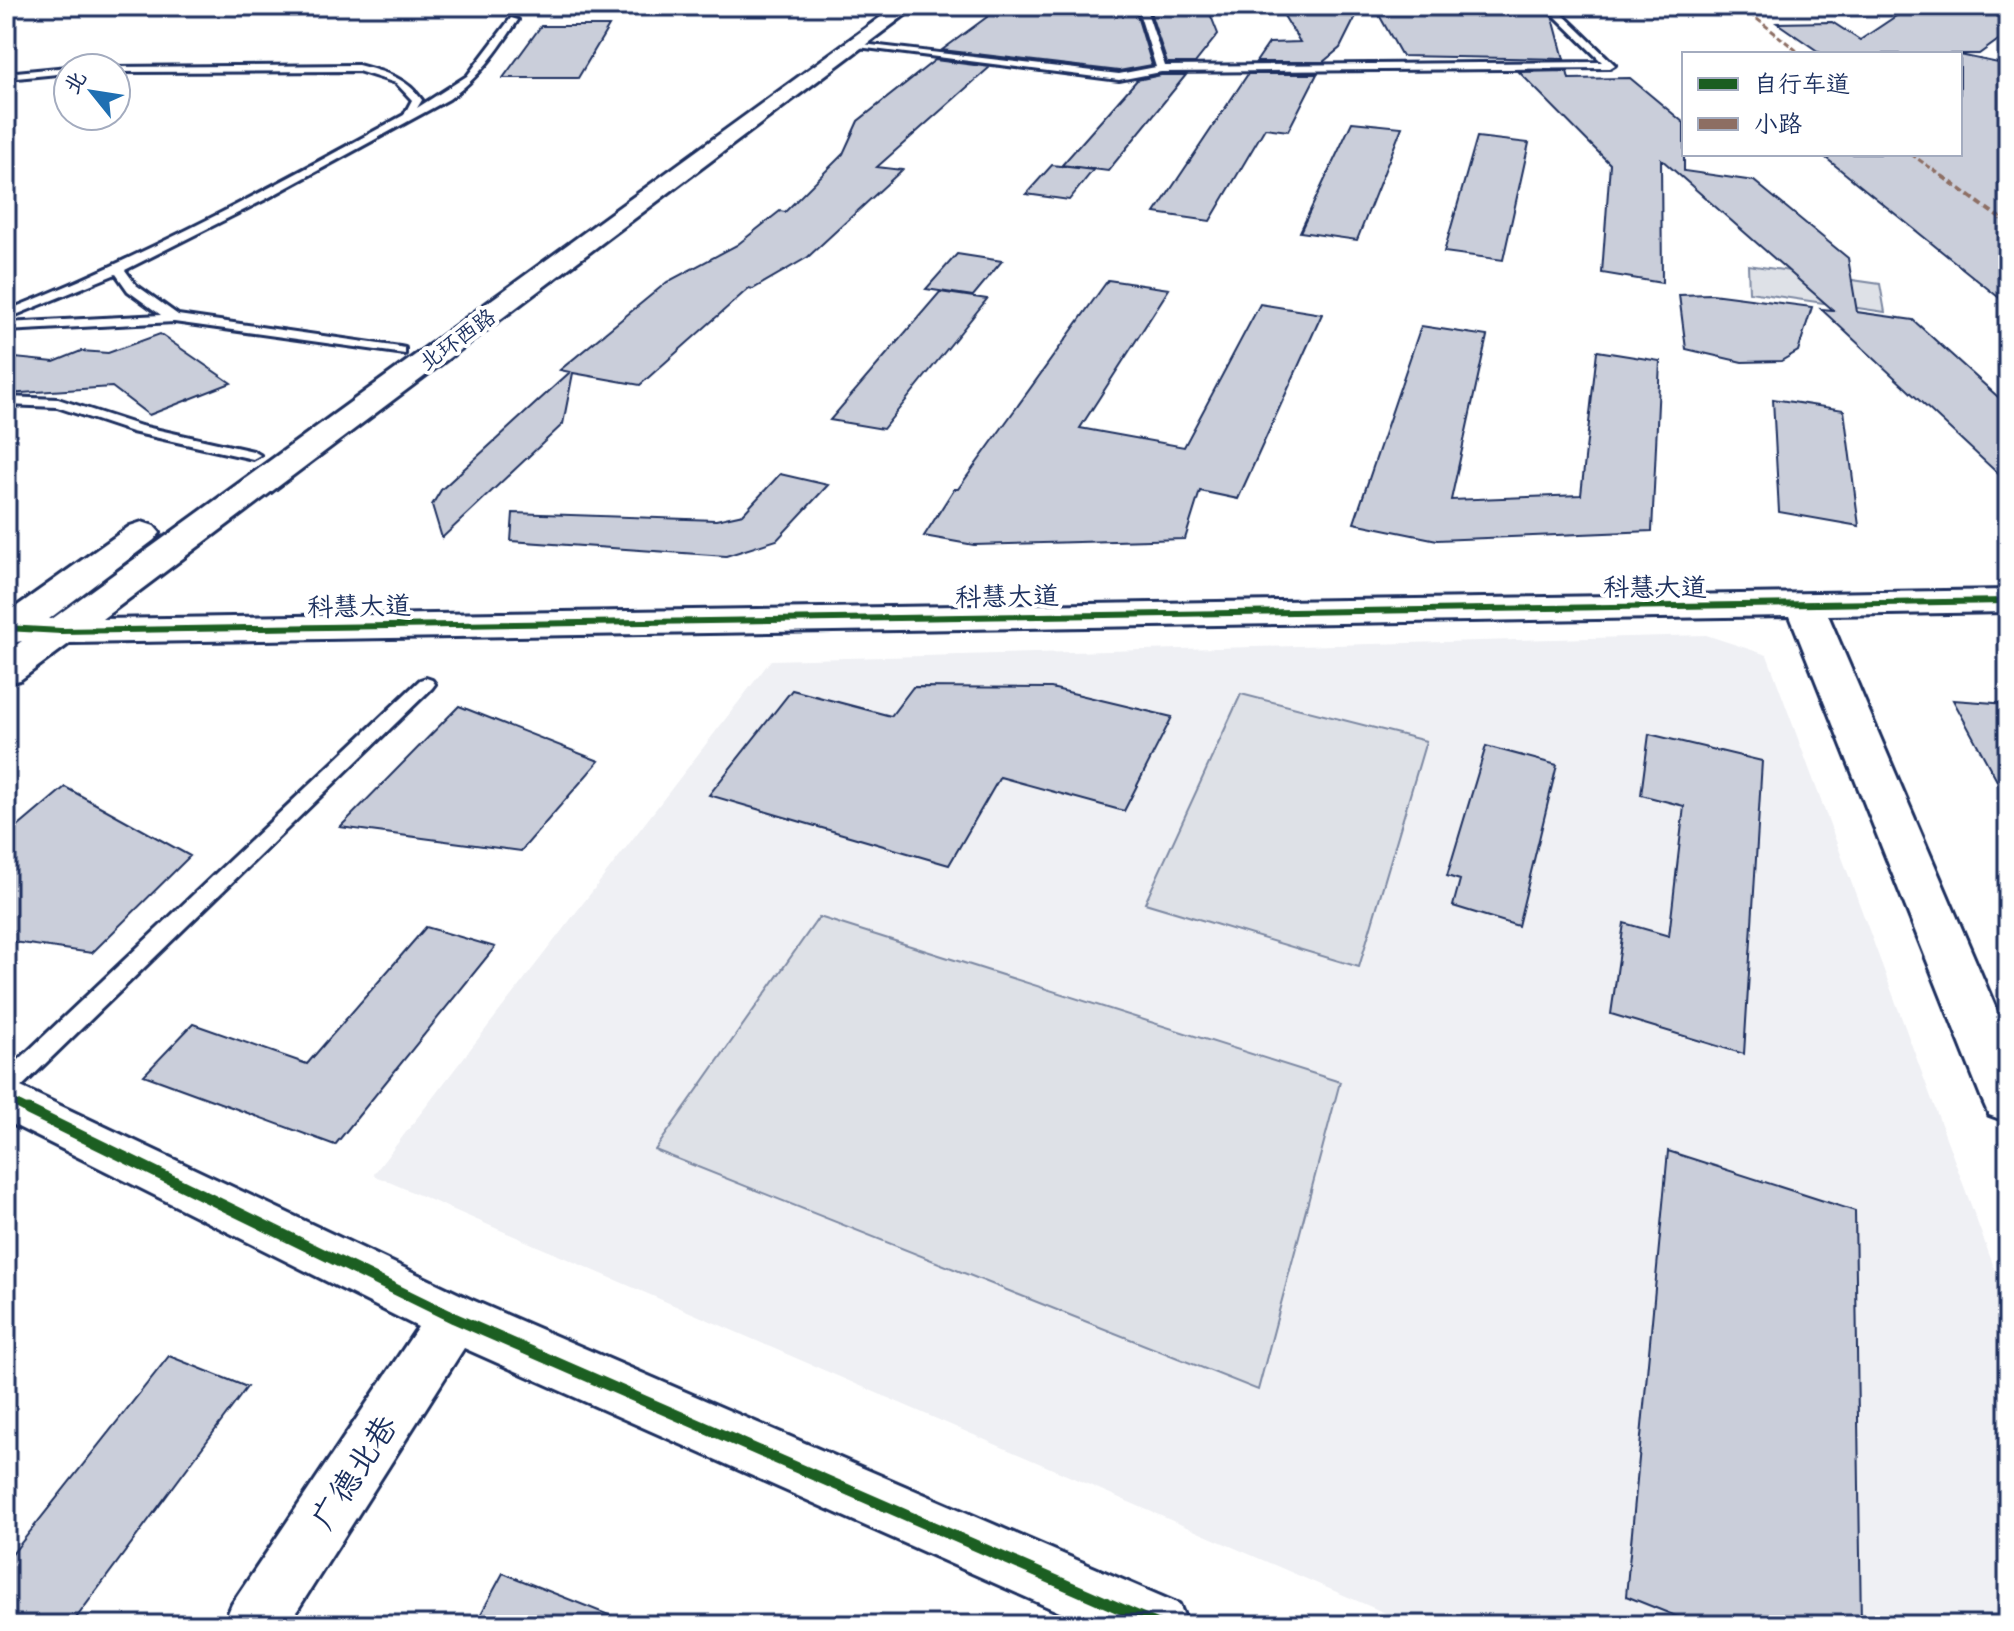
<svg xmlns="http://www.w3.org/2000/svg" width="2014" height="1631" font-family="Dekko,'LXGW WenKai TC',sans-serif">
<rect width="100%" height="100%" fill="#fff"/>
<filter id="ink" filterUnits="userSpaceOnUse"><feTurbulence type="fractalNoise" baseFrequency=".0125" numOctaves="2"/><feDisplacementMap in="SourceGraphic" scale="16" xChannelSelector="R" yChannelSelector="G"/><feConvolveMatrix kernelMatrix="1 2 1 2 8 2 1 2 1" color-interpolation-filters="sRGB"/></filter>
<g filter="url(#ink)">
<path fill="#eff0f4" d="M 1706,635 L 1767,655 L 2008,1305 L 2008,1625 L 1413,1625 L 373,1175 L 771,660 Z"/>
<path fill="#dee1e7" stroke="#7c88a2" stroke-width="2" d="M 1748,265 L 1880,284 L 1885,312 L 1749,292 Z
M 1241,694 L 1426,741 L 1359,967 L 1145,903 Z
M 819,917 L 1340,1082 L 1258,1390 L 655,1150 Z"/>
<path fill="#caceda" stroke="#1b2f5e" stroke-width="2" d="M 1002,6 L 1134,6 L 1152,65 L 1119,71 L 942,50 Z
M 1148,6 L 1207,6 L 1218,34 L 1195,63 L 1167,63 Z
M 1278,6 L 1361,6 L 1340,48 L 1323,62 L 1256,62 L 1269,43 L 1300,42 Z
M 1374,6 L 1408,6 L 1411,9 L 1542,6 L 1553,18 L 1564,59 L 1402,56 Z
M 1911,6 L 1958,13 L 1968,6 L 2008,6 L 2008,33 L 1979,54 L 1822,54 L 1777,23 L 1832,22 L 1860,40 Z
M 541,26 L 609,26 L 578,78 L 503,78 Z
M 1960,55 L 2008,65 L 2008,305 L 1821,154 L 1960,154 Z
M 935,60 L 990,67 L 877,167 L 902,170 L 808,257 L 753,289 L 749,288 L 640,385 L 573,373 L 563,424 L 442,538 L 432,505 L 441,490 L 570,372 L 560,370 L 667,282 L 737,245 L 780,211 L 785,212 L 843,154 L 858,121 Z
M 1567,71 L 1569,79 L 1630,78 L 1684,123 L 1684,171 L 1754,181 L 1848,258 L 1857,312 L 1913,320 L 2008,406 L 2008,483 L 1821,309 L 1833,310 L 1661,159 L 1662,283 L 1602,273 L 1610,164 L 1519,72 Z
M 1248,74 L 1317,74 L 1288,131 L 1265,128 L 1210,221 L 1155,213 Z
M 1161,75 L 1186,75 L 1108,171 L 1062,165 L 1137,80 Z
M 1352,122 L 1402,127 L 1357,240 L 1300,232 Z
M 1477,137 L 1529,143 L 1503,260 L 1444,252 Z
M 1052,165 L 1093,170 L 1069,200 L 1026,194 Z
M 957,254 L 1002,261 L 973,296 L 926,289 Z
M 1108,280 L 1169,289 L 1080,428 L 1184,447 L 1260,304 L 1322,314 L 1238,499 L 1200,491 L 1185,539 L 974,545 L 924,536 L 954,489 L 958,489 Z
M 940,292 L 987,299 L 883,429 L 830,420 Z
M 1712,294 L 1812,307 L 1798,351 L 1781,361 L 1742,362 L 1686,349 L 1679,295 Z
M 1421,326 L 1487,336 L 1451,500 L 1581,495 L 1597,351 L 1660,361 L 1652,531 L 1437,540 L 1354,523 Z
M 160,334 L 231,383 L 149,415 L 112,387 L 6,394 L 6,357 L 54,362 L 81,351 L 108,353 Z
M 1773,399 L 1844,410 L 1859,526 L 1779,512 Z
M 780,474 L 828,485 L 777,540 L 726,556 L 511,541 L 513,513 L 716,520 L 743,514 Z
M 913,687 L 1051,688 L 1172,717 L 1124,811 L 1000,777 L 949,865 L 709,795 L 792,690 L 891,716 Z
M 1953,700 L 2008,704 L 2008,801 Z
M 459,706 L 599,761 L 521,851 L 340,827 Z
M 1649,734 L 1762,761 L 1744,1054 L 1611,1014 L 1624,923 L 1669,936 L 1684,806 L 1641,795 Z
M 1486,746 L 1557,765 L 1518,926 L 1453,906 L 1460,880 L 1447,876 Z
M 65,787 L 190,856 L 92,953 L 6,941 L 6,837 Z
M 426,927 L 495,947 L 335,1145 L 144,1075 L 193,1024 L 307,1064 Z
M 1668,1151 L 1855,1211 L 1861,1625 L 1698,1625 L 1626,1596 Z
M 169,1356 L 247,1387 L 71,1625 L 6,1625 L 6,1562 Z
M 503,1573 L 629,1623 L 628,1625 L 475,1625 Z"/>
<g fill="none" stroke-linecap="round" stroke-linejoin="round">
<defs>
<path id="service" d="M 1137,6 L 1145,6 L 1165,66 L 1602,62 L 1545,6 L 1554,6 L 1615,65 L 1610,68 L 1161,72 L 1119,80 L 850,46 L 854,43 L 1119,74 L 1156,67 Z
M 511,18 L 518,20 C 498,50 479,78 449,99 L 264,200 L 125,270 L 136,285 L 178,315 L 400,347 L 405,348 L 405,354 L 174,322 L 6,331 L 6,323 L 161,315 L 128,291 L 116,274 L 6,319 L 6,311 C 144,257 274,186 404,115 L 412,100 L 396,83 L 358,71 L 116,72 L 113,67 L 358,65 C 384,72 406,77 422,100 L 417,108 L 467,76 Z
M 68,67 L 71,68 L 68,68 L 68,73 L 6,79 L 6,73 Z
M 6,397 L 58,399 L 141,426 L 253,451 L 260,455 L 253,459 L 132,432 L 57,407 L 6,405 Z
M 426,678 L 432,680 L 435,684 L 432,688 L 14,1094 L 6,1097 L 6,1072 L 420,680 Z"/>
<path id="minor" d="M 6,1080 L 472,1300 L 1179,1604 L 1188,1625 L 1089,1625 L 464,1348 L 288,1625 L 223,1625 L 232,1604 L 418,1327 L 6,1121 Z"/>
<path id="tertiary" d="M 896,6 L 917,6 L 102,619 L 2008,590 L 2008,612 L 1828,615 L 2008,1037 L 2008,1122 L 1989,1115 L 1982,1099 L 1790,616 L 70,643 L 20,680 L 6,683 L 6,652 L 22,641 L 6,644 L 6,614 L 130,526 L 142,522 L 154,526 L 160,533 L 154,540 L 49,619 L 52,619 Z"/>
</defs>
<use href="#service" stroke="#1b2f5e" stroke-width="6"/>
<use href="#minor" stroke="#1b2f5e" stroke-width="6"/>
<use href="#tertiary" stroke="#1b2f5e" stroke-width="6"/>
<use href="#service" fill="#fff" fill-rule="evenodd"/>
<use href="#minor" fill="#fff" fill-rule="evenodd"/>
<use href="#tertiary" fill="#fff" fill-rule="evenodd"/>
<path stroke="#8d6e63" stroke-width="3" stroke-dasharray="6 3" stroke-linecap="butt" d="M 1768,6 L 1742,7 L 1801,54
M 1911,154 L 1945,178"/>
<path stroke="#8d6e63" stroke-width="4" stroke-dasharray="7 4" stroke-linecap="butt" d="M 1942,176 L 2008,224"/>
<defs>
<path id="cycleway-far2" d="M 6,628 L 61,631 L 2008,601"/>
<path id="cycleway-far1" d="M 6,1099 L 32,1112"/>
<path id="cycleway" d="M 28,1110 L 454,1318 L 1158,1625"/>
</defs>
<use href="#cycleway-far2" stroke="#fff" stroke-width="10"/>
<use href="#cycleway-far1" stroke="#fff" stroke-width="13"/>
<use href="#cycleway" stroke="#fff" stroke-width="16"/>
<use href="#cycleway-far2" stroke="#1b5e20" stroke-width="6"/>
<use href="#cycleway-far1" stroke="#1b5e20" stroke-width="8"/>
<use href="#cycleway" stroke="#1b5e20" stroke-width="11"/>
</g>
</g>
<g text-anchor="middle" stroke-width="8" stroke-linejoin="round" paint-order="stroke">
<g font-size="22" fill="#1b2f5e" stroke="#fff">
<text transform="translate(457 339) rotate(-36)" y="8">北环西路</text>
</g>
<g font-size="26" fill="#1b2f5e" stroke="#fff">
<text x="1655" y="596">科慧大道</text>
<text transform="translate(1007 596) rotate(-1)" y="9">科慧大道</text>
<text transform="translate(359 606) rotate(-1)" y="9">科慧大道</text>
</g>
<g font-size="32" fill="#1b2f5e" stroke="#fff">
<text transform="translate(354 1472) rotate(-57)" y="11">广德北巷</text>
</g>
</g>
<rect width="2014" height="1631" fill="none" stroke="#fff" stroke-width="32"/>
<rect x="16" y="16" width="1982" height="1599" fill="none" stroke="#1b2f5e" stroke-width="3" filter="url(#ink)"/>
<rect x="1682" y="52" width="280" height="104" fill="#ffffff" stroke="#a4acbf" stroke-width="2"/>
<rect x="1698" y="78" width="40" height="12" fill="#1b5e20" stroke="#a4acbf" stroke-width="2"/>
<text x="1754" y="92" font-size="24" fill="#1b2f5e">自行车道</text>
<rect x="1698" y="118" width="40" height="12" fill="#8d6e63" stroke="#a4acbf" stroke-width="2"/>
<text x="1754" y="132" font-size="24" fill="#1b2f5e">小路</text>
<g transform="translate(92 92) rotate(300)"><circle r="38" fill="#ffffff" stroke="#a4acbf" stroke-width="2"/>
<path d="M0-6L14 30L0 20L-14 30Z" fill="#1f6fb2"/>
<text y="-12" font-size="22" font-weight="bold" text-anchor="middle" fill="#1b2f5e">北</text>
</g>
</svg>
